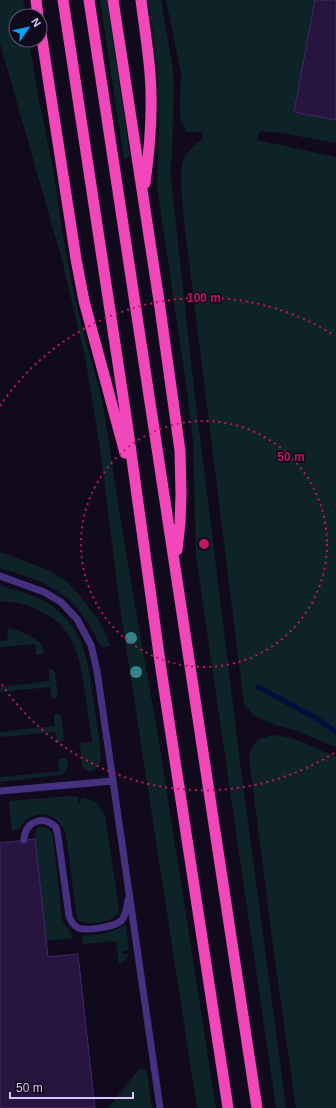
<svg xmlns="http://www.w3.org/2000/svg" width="336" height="1108" font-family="Helvetica,sans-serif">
<rect width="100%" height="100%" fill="#110a1d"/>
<path fill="#0d2328" d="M 0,0 L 23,0 L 26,16 L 16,16 L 16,40 L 29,40 L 39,101 L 54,173 L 62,230 L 72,284 L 80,319 L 102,400 L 108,437 L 125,547 L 160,748 L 216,1108 L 197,1108 L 120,607 L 100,448 L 85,357 L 62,260 L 0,43 Z
M 100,0 L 107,0 L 130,156 L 124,160 Z
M 148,0 L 161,0 L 173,70 L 174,87 L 172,157 L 170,169 L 192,371 L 240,762 L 286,1108 L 276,1108 L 196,556 L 193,440 L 188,398 L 157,186 L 159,130 L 158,75 L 155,44 Z
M 166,0 L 315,0 L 294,112 L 336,120 L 336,143 L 281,133 L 260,131 L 257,140 L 336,157 L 336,747 L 294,730 L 270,723 L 253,715 L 244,704 L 184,221 C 183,207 178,170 184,158 C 189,150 196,144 203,138 L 202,132 L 187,132 L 181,122 L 180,107 L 181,73 Z
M 0,552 L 46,569 L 66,581 L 82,598 L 99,621 L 111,646 L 101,647 C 76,594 54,584 0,568 Z
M 0,585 C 15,590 32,594 46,602 C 83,626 88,657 93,697 C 96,716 99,735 101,755 C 101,764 97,772 87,771 L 82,766 L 80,743 L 92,742 C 90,725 87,709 85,693 C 80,657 75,626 38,610 C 26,604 14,601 0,602 Z
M 9,628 C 19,631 44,639 44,652 L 41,655 L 36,655 L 35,644 L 0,647 L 0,641 L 8,640 L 7,630 Z
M 49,669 L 53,670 L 55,673 L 58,695 L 54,699 L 52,699 L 50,687 L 0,692 L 0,687 L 49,681 Z
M 54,714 L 59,714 L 61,717 L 64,738 L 63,740 L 60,743 L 56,743 L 55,732 L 0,737 L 0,732 L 54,726 Z
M 274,735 L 292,738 L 336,757 L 336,1108 L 296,1108 L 273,946 L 249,757 C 253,741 258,738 274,735 Z
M 67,758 C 68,766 68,771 61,775 L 0,782 L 0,777 L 59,771 L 58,759 Z
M 68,796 L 79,797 L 78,803 L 80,804 L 81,797 C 93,800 99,804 105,815 L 119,909 C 119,923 84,927 77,919 L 66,835 C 59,810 30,807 18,830 L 12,831 L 9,801 Z
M 40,827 L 48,828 L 53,835 L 62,919 C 65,928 71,929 72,938 L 46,941 L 35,839 C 35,833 35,829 40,827 Z
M 124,925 L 126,926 L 129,950 L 122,951 L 123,954 L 129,954 L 125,960 L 119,965 L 116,941 L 83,944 L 82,935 C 96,936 113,933 124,925 Z
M 141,1068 L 144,1069 L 147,1072 L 152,1108 L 108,1108 L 135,1074 Z"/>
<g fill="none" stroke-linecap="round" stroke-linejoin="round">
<path stroke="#050d3b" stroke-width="5" d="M 258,687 L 316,718 L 336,732"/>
</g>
<path fill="#271540" stroke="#43256d" d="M 315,0 L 336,0 L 336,120 L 294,112 Z
M 35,839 L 48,957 L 78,954 L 95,1108 L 0,1108 L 0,843 Z"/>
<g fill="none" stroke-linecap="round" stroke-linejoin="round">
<path stroke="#453180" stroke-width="7" d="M 0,576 L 44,592 L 61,602 L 77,619 L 91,645 L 97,671 L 113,781
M 0,791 L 113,781 L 160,1108
M 24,840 C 25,822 42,814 56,827 L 58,836 L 69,916 C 71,922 73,925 78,928 C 87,931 114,927 121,921 C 126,916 127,907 128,900"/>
<path stroke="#f147ba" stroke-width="11" d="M 36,0 L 38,16
M 63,0 L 127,423 L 161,669 L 228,1108
M 89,0 L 257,1108
M 113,0 L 159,301 L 180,451 L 181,494 L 180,523 L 177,550
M 141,0 C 144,24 148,49 150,73 C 153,110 150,147 145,183
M 40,26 L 76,259 L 84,301 L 125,453"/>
</g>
<g fill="#318489">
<circle cx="131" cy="638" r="6"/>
<circle cx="136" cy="672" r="6"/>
</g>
<g fill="none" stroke="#c2185b" stroke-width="2" stroke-dasharray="2 4">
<circle cx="204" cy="544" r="123"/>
<path d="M334 753A246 246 0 0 1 0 682M0 406A246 246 0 0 1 334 335"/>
</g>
<circle cx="204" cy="544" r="6" fill="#c2185b" stroke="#110a1d" stroke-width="2"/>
<g font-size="12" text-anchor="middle" font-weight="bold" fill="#c2185b" stroke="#110a1d" stroke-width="3" stroke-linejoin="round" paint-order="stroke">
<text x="204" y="302">100 m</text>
<text x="291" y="461">50 m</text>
</g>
<g transform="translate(28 28) rotate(56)"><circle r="19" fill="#110a1d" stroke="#615577"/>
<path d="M0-3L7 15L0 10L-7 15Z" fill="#00a5f1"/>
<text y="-6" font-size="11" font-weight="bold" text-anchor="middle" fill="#d9c6ff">N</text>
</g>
<path d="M10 1092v6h123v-6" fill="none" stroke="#d9c6ff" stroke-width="2"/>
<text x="16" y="1092" font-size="12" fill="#d9c6ff" stroke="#110a1d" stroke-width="3" paint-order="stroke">50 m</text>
</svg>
